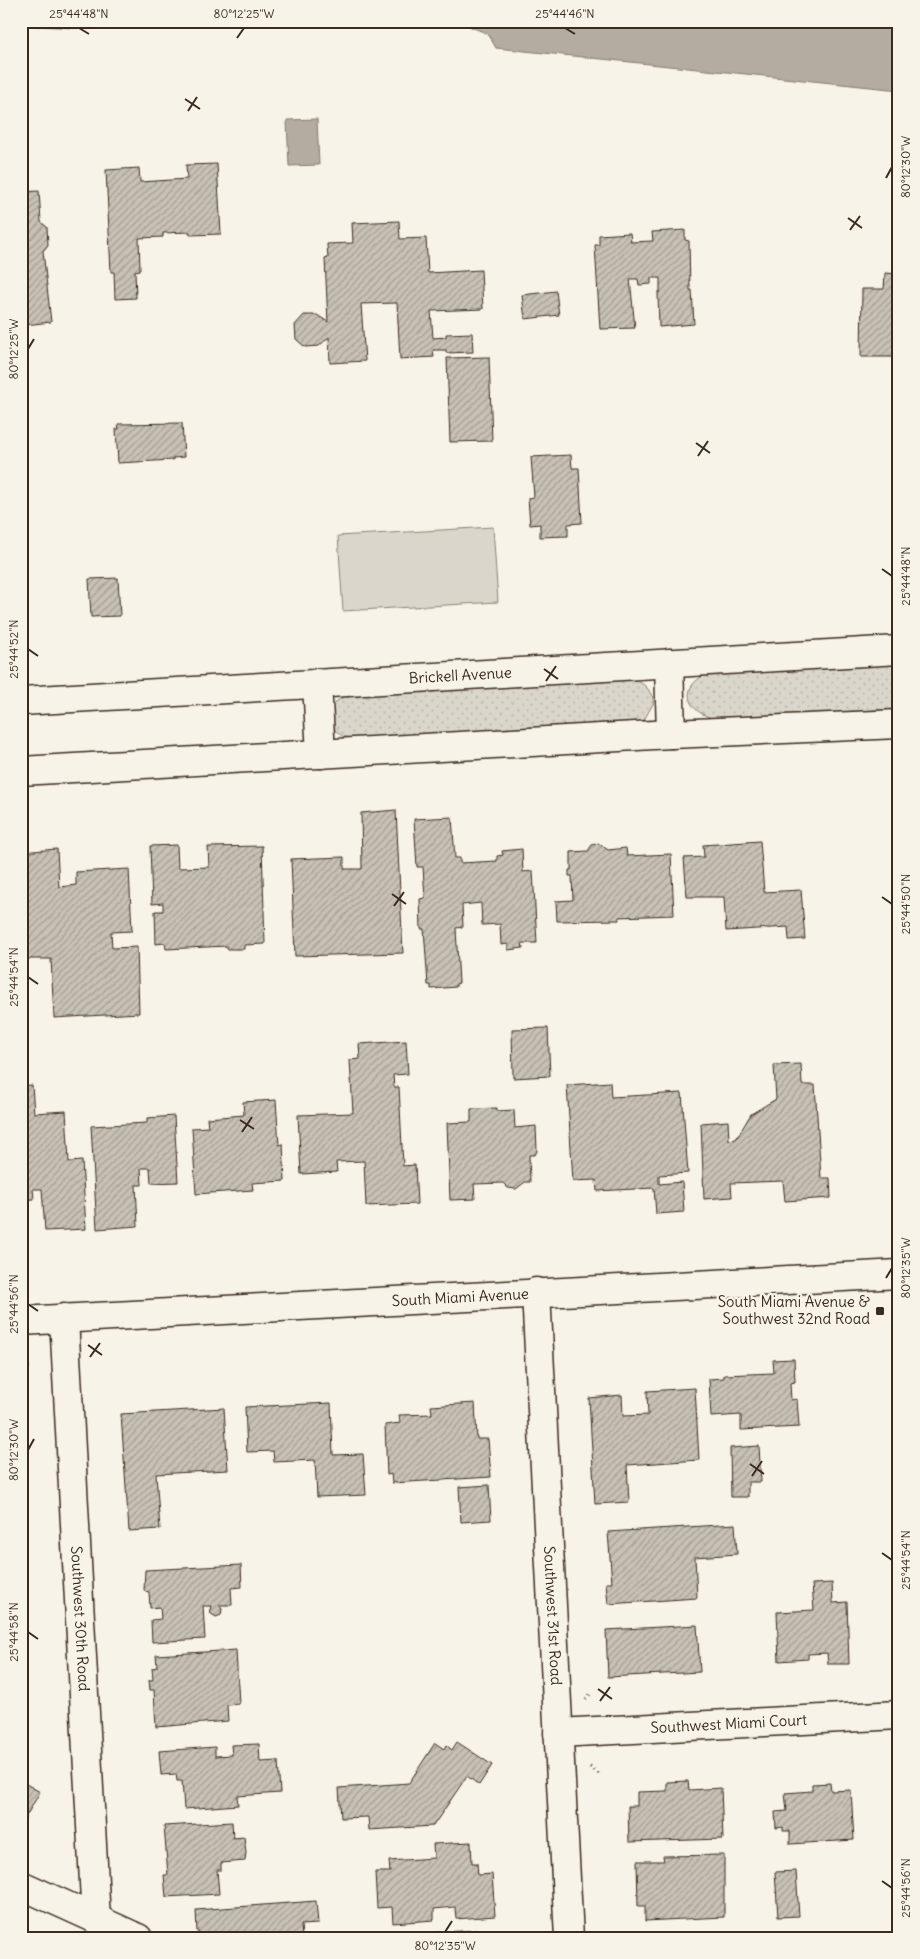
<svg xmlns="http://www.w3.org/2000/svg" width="920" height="1959" font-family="Delius,sans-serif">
<defs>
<pattern id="grass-dots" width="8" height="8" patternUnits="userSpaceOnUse" patternTransform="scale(1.25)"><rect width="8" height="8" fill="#dbd6cb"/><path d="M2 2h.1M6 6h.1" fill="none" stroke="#bdb8ae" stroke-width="1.8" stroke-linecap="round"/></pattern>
<pattern id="building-hatch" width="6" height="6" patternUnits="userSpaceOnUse" patternTransform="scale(1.25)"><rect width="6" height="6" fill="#c8c1b6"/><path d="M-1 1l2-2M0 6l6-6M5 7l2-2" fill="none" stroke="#a49d93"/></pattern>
</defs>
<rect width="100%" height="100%" fill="#f7f3e8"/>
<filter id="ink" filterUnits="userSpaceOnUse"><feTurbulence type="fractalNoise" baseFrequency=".02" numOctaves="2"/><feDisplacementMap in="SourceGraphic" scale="10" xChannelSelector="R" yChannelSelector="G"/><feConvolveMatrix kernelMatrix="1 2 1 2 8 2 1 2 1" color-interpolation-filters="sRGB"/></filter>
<g filter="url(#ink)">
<path fill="url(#grass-dots)" stroke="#8b8074" d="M 899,664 L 899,709 L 712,718 C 685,710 680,686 707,674 Z
M 628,679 C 643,681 650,688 654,702 L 644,720 L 636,724 L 353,739 L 342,736 L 333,728 L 331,708 L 338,700 L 348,695 Z"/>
<path fill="#dbd6cb" stroke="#8b8074" d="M 493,527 L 498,602 L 343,611 L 338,536 Z"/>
<path fill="#b4aca0" stroke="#84786c" d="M 21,21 L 90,21 L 91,29 L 21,25 Z
M 457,21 L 899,21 L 899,90 L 496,48 L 488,34 Z
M 317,119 L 319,165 L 289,166 L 287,120 Z"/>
<path fill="url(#building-hatch)" stroke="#3b2a1e" d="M 217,164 L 221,234 L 190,235 L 190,232 L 163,233 L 163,237 L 139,238 L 140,270 L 135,271 L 136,298 L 115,299 L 114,272 L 111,272 L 106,170 L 139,168 L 140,182 L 187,179 L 186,165 Z
M 39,191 L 41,222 L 47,227 L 48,245 L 43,251 L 51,322 L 25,325 L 21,292 L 21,192 Z
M 399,221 L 400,239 L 426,238 L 428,273 L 481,270 L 483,309 L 431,311 L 433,338 L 446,337 L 446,334 L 472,333 L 473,352 L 446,353 L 446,350 L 433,350 L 434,357 L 400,359 L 397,303 L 361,304 L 365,361 L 330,363 L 329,337 L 319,346 L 305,347 L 296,339 L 295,325 L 304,315 L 317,315 L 328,322 L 325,259 L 328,258 L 327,244 L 353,243 L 352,223 Z
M 685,230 L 685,240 L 689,241 L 690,290 L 692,290 L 694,324 L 659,327 L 658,292 L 660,292 L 660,278 L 651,278 L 651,284 L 639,285 L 638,279 L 630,279 L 635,328 L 600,329 L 595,245 L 599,245 L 599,235 L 630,233 L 631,242 L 653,241 L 652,232 Z
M 885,273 L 899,274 L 899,357 L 861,357 L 862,289 L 884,289 Z
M 556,291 L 559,315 L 525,319 L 522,295 Z
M 489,357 L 492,441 L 450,442 L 447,358 Z
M 182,423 L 184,457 L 173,458 L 173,460 L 118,463 L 116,429 L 119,429 L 118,424 Z
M 571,455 L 572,468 L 579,468 L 582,523 L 568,524 L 568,536 L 540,537 L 540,524 L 530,525 L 528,498 L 534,497 L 531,457 Z
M 118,578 L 120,616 L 91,617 L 89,579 Z
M 396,810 L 403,953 L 295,956 L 291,859 L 344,857 L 344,869 L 362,869 L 361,813 Z
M 452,817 L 455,858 L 460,858 L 460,863 L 497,861 L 497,856 L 503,855 L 502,851 L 522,849 L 523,872 L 533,871 L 537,943 L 522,943 L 523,948 L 508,950 L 508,944 L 501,945 L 500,924 L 482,925 L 481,903 L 462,905 L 463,927 L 456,928 L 459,983 L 456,984 L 456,987 L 431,989 L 431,985 L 428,985 L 424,929 L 421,929 L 420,899 L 425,898 L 423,867 L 417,867 L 414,819 Z
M 760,841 L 764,892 L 801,890 L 805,939 L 789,940 L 788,927 L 726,931 L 724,897 L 687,897 L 684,858 L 704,857 L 703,845 Z
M 598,843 L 608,850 L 626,848 L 627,856 L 671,854 L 674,915 L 619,917 L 619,920 L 557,921 L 556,901 L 573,900 L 572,876 L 569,876 L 569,870 L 571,870 L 571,852 L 588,851 L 592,845 Z
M 177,845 L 178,868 L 209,867 L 208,847 L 262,846 L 265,944 L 244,945 L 244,949 L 227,949 L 227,946 L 166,949 L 165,943 L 156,944 L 155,911 L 163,911 L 163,903 L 152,904 L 150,846 Z
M 57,849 L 59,887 L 76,885 L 76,872 L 129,869 L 132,931 L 111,932 L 112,948 L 137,947 L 139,1013 L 54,1018 L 51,959 L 23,959 L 21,852 Z
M 548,1028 L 550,1076 L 513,1078 L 512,1029 Z
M 406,1041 L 408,1074 L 393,1075 L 394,1087 L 399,1087 L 403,1166 L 415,1165 L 417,1204 L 366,1206 L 364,1161 L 336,1162 L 337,1172 L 301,1174 L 298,1115 L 353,1113 L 350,1060 L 360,1059 L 359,1044 Z
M 801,1064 L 802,1085 L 815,1085 L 821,1178 L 830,1178 L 831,1198 L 785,1201 L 783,1181 L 731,1183 L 732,1197 L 704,1199 L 701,1123 L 728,1121 L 729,1140 L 736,1139 L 751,1114 L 776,1099 L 774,1065 Z
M 610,1082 L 611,1097 L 682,1093 L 688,1173 L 659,1175 L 659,1184 L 682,1182 L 684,1212 L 656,1214 L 654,1188 L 597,1191 L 596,1180 L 573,1181 L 567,1085 Z
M 32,1085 L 34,1113 L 66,1111 L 69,1162 L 82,1161 L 86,1229 L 45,1231 L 42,1189 L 33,1189 L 34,1199 L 21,1200 L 21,1086 Z
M 276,1100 L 279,1145 L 283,1144 L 285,1181 L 252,1183 L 253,1190 L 196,1194 L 192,1128 L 208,1127 L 207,1118 L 244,1115 L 243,1102 Z
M 497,1108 L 497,1111 L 514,1110 L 515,1128 L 536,1126 L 537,1151 L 535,1155 L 529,1155 L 530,1182 L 525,1182 L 516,1189 L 508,1188 L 503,1183 L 474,1184 L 475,1199 L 450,1200 L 447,1123 L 471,1122 L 471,1109 Z
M 174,1116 L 178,1182 L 151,1183 L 150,1168 L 141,1168 L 142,1185 L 136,1185 L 138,1226 L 97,1229 L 91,1126 L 147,1123 L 147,1118 Z
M 794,1359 L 795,1382 L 790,1383 L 791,1400 L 797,1399 L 799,1427 L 741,1430 L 741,1415 L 711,1417 L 709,1379 L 724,1378 L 724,1375 L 774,1373 L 773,1360 Z
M 695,1388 L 699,1460 L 627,1465 L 629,1502 L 595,1504 L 589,1398 L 622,1395 L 623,1416 L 648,1415 L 647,1391 Z
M 331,1403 L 333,1455 L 363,1454 L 366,1495 L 317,1497 L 315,1460 L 274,1462 L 273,1451 L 247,1452 L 245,1407 Z
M 475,1403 L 477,1439 L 488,1439 L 491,1477 L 392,1483 L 391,1474 L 387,1475 L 385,1425 L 400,1423 L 399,1415 L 432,1414 L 431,1406 Z
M 224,1408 L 228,1470 L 156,1474 L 160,1529 L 129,1531 L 121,1414 Z
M 759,1446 L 761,1482 L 748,1482 L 748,1497 L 731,1497 L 730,1448 Z
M 489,1485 L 491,1520 L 461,1522 L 459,1487 Z
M 735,1524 L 737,1554 L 695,1557 L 697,1598 L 608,1604 L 606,1583 L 612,1583 L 608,1532 Z
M 241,1565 L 242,1587 L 231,1588 L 232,1605 L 219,1605 L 222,1609 L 221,1615 L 216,1617 L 210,1613 L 212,1606 L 203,1606 L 205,1639 L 152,1642 L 151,1620 L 161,1619 L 160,1607 L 150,1608 L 149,1592 L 144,1591 L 145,1570 Z
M 832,1583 L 833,1603 L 847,1602 L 849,1664 L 828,1664 L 827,1653 L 808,1654 L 808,1659 L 779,1661 L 777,1612 L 814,1610 L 812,1584 Z
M 697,1625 L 700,1672 L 608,1677 L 606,1630 Z
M 236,1650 L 239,1704 L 227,1705 L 228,1721 L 156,1727 L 154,1690 L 150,1690 L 149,1680 L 153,1680 L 152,1668 L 157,1667 L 156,1655 Z
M 457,1742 L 492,1765 L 479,1785 L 467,1776 L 433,1826 L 369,1830 L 368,1817 L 341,1818 L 339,1788 L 409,1783 L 435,1743 L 444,1749 L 446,1745 L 452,1750 Z
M 259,1744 L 260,1762 L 278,1761 L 280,1793 L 237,1796 L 238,1805 L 184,1809 L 182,1781 L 177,1781 L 176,1774 L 161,1775 L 159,1751 L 215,1747 L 215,1756 L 232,1755 L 231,1745 Z
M 21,1781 L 40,1792 L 21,1825 Z
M 688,1781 L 689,1790 L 721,1788 L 723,1839 L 629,1842 L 628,1806 L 637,1806 L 637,1792 L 667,1791 L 667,1782 Z
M 830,1783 L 831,1791 L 851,1790 L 854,1840 L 790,1844 L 790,1831 L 783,1831 L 783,1827 L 776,1828 L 775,1812 L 787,1811 L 785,1793 L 812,1791 L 812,1784 Z
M 232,1822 L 233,1838 L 244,1837 L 246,1852 L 245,1861 L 221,1863 L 221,1870 L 217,1870 L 219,1894 L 166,1897 L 164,1875 L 168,1875 L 164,1826 Z
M 471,1842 L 472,1863 L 477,1863 L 478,1875 L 492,1874 L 495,1916 L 456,1919 L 455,1907 L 434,1909 L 434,1920 L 393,1923 L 392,1907 L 377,1908 L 375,1872 L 390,1872 L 389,1861 L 434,1858 L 433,1844 Z
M 724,1855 L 724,1917 L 645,1921 L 645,1906 L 638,1906 L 637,1861 L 664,1861 L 663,1856 Z
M 796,1871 L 799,1916 L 778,1917 L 775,1872 Z
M 316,1901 L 318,1924 L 301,1925 L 302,1938 L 210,1937 L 197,1932 L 196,1910 Z
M 480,1930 L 480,1938 L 425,1938 L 425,1933 Z"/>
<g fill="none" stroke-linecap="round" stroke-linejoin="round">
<defs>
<g id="minor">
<path d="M 669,663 L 671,734"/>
<path d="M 317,683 L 321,754"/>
<path id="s1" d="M 21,701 L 899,650"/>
<path d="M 21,771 L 671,734 L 899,724"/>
<path id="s2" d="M 536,1292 L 569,1938"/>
<path id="s3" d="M 64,1318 L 96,1920"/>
<path id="s4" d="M 558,1733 L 899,1715"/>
</g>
<g id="secondary">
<path id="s5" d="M 21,1321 L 899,1274"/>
</g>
<path id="primary" d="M 21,1885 L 138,1938"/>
</defs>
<use href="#minor" stroke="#3b2a1e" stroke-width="31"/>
<use href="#secondary" stroke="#3b2a1e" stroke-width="31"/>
<use href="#primary" stroke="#3b2a1e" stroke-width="31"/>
<path stroke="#3b2a1e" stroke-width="3" stroke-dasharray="1 4" stroke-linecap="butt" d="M 21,1373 L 31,1364
M 586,1699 L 592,1692
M 590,1767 L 599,1774"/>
<use href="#minor" stroke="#f7f3e8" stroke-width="28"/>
<use href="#secondary" stroke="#f7f3e8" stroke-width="28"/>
<use href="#primary" stroke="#f7f3e8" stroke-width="28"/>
</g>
</g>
<path fill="none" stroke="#3b2a1e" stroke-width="2" d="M 79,28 L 89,34M 565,28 L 575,34M 237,38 L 244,28M 185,99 L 200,109M 188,111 L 197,97M 886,178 L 892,167M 848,218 L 862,228M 850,230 L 860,216M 28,349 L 34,339M 696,443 L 710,453M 698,456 L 708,441M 882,569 L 892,576M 28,649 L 38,656M 544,669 L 558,679M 546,681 L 556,666M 392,894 L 406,904M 882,897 L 892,904M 394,906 L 404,892M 28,977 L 38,984M 240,1120 L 254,1129M 242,1132 L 252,1117M 886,1278 L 892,1268M 28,1304 L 38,1311M 88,1345 L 102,1355M 90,1357 L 100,1343M 28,1450 L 34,1439M 750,1464 L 764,1474M 752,1476 L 762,1461M 882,1553 L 892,1560M 28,1632 L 38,1639M 598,1689 L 612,1699M 600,1701 L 610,1687M 882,1881 L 892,1888M 445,1932 L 452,1921"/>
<rect fill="#3b2a1e" stroke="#f7f3e8" stroke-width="2" x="875" y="1306" width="10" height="10" rx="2.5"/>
<g text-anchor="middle" stroke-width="4.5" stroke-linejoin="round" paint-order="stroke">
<g font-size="15" fill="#3b2a1e" stroke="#f7f3e8">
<text dy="5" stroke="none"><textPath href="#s1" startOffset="440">Brickell Avenue</textPath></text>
<text dy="5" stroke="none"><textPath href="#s5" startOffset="440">South Miami Avenue</textPath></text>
<text dy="5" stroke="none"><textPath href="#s2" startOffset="324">Southwest 31st Road</textPath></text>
<text dy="5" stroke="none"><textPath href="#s3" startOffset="301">Southwest 30th Road</textPath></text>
<text dy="5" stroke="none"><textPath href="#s4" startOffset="171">Southwest Miami Court</textPath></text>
</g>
<g font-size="15" fill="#3b2a1e" stroke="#f7f3e8" text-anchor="end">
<text x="870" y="1307">South Miami Avenue &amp;<tspan x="870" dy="17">Southwest 32nd Road</tspan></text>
</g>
</g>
<rect width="920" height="1959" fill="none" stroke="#f7f3e8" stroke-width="55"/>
<rect x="28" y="28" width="864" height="1904" fill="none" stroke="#3b2a1e" stroke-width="2"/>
<g font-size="12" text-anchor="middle" fill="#3b2a1e">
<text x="79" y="18">25°44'48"N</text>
<text x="244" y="18">80°12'25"W</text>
<text x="565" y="18">25°44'46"N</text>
<text transform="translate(906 167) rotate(-90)" y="4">80°12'30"W</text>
<text transform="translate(14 349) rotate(-90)" y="4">80°12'25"W</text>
<text transform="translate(906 576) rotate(-90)" y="4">25°44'48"N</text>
<text transform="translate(14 649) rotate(-90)" y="4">25°44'52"N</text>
<text transform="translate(906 904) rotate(-90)" y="4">25°44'50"N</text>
<text transform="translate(14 977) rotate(-90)" y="4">25°44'54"N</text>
<text transform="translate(906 1268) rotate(-90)" y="4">80°12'35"W</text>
<text transform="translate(14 1304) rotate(-90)" y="4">25°44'56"N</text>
<text transform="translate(14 1450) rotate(-90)" y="4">80°12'30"W</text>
<text transform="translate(906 1560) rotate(-90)" y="4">25°44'54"N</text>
<text transform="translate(14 1632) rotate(-90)" y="4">25°44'58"N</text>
<text transform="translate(906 1888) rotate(-90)" y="4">25°44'56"N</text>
<text x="445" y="1950">80°12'35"W</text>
</g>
</svg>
